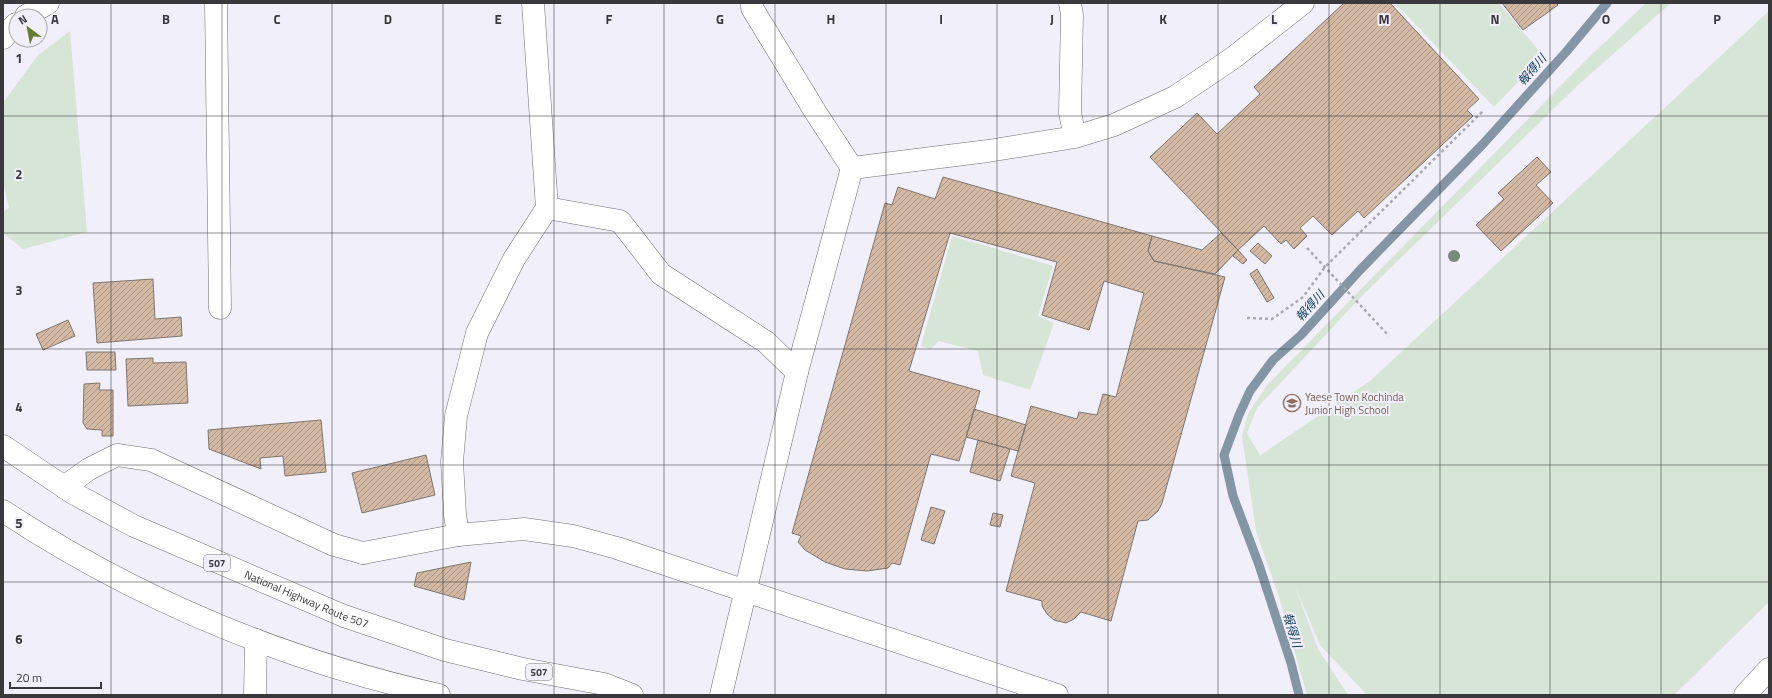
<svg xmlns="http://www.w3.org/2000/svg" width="1772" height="698" font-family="'Titillium Web','Noto Sans JP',sans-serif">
<defs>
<pattern id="building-hatch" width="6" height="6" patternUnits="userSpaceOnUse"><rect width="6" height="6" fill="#d3b8a4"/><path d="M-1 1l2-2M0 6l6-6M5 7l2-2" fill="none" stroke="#ac9787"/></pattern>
</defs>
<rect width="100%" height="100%" fill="#f1eff9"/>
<path fill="#d7e5d6" d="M 1395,3 L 1499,3 L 1543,56 L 1494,107 Z
M 1646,3 L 1671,3 L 1578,85 L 1362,296 L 1257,408 L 1247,433 L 1261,457 L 1262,454 L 1370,381 L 1769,11 L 1769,602 L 1674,695 L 1367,695 L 1320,645 L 1295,586 L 1318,649 L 1348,695 L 1307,695 L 1279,597 L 1256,531 L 1242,436 L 1248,414 L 1267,385 L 1584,62 Z
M 70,31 L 87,232 L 23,249 L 3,233 L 3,212 L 9,208 L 3,181 L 3,103 L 38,55 Z
M 952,236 L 1053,266 L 1038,316 L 1054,323 L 1030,390 L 983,375 L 978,351 L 939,341 L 931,349 L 921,346 Z"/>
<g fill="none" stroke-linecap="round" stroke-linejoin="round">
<path stroke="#8496a6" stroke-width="9" d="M 1299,695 L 1291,663 L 1259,565 L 1233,496 L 1224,455 L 1239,415 L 1250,391 L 1273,360 L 1301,335 L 1360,270 L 1483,144 L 1566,52 L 1607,3"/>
</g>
<path fill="url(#building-hatch)" stroke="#7e7670" d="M 1344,3 L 1390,3 L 1479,99 L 1467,110 L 1473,116 L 1364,218 L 1358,211 L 1332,235 L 1313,216 L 1300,228 L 1307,236 L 1294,249 L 1286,240 L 1281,244 L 1264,226 L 1238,250 L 1150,157 L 1197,113 L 1217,134 L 1260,94 L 1254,87 Z
M 1502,3 L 1556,3 L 1558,5 L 1523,30 Z
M 1537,157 L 1551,172 L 1536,185 L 1553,203 L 1501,251 L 1476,225 L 1504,199 L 1498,193 Z
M 943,177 L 1152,236 L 1148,251 L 1154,261 L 1225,277 L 1162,503 L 1158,511 L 1148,520 L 1138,521 L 1111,621 L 1081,612 L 1074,619 L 1066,623 L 1054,620 L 1047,614 L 1042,606 L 1042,601 L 1006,591 L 1035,483 L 1011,476 L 1031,406 L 1077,419 L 1079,412 L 1097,415 L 1103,394 L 1116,397 L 1144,293 L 1104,281 L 1089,330 L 1042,315 L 1057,262 L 950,233 L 909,371 L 980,391 L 959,461 L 931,454 L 900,565 L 892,563 L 888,568 L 867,571 L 845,569 L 825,562 L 805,550 L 798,542 L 801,536 L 792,533 L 885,203 L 892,205 L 898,187 L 935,199 Z
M 1221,233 L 1238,250 L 1215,274 L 1154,261 L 1148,251 L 1152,236 L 1202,250 Z
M 1258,243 L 1272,256 L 1265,264 L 1250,251 Z
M 1238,250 L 1247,260 L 1243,264 L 1233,256 Z
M 1257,269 L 1274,298 L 1267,302 L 1250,274 Z
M 153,279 L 155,319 L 181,317 L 182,336 L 97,343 L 93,283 Z
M 68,320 L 75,336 L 43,350 L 36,334 Z
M 86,352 L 115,352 L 116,370 L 87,370 Z
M 153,358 L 153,363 L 186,362 L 188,403 L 128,406 L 126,359 Z
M 100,383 L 99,390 L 113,390 L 113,436 L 102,436 L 102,430 L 87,429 L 83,423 L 84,384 Z
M 974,409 L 1026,425 L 1018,451 L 966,437 Z
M 321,420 L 326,472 L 285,476 L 283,456 L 260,458 L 261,469 L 209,449 L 208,430 Z
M 978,440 L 1010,449 L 1000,481 L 970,472 Z
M 426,455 L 435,495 L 362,513 L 352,473 Z
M 931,507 L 945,511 L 934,544 L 921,540 Z
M 993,513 L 1003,515 L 1000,527 L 990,525 Z
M 471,562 L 464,600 L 414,586 L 417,573 Z"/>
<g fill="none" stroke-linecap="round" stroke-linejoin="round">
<defs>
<path id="minor" d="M 216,3 L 220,308
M 533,3 L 547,208
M 752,3 L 752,8 L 816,113 L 852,168 L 988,151 L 1075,137 L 1114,125 L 1175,97 L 1233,58 L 1303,3
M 1070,3 L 1072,15 L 1070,113 L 1075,137
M 64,487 L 89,469 L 117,455 L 151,460 L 334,545 L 363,553
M 458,535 L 455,514 L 452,462 L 456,416 L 477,333 L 514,259 L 547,208 L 620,221 L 661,274 L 766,342 L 797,372
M 255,695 L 256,640
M 1745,695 L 1769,669"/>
<path id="tertiary" d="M 26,16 L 48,3
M 3,38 L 16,24
M 363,553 L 458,535 L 524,529 L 573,536 L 617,548 L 1057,695
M 721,695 L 797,372 L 852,168"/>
<g id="trunk">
<path id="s1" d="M 3,446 L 73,493 L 134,526 L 344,616 L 445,650 L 523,669 L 604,684 L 632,695"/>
<path d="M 3,511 C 135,598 284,660 439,695"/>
</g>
</defs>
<use href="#minor" stroke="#6e6d75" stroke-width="23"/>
<use href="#tertiary" stroke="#6e6d75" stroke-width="23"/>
<use href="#trunk" stroke="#6e6d75" stroke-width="23"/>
<path stroke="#aaa8b0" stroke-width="2.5" stroke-dasharray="3 3" stroke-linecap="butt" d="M 1307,248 L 1389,336
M 1247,318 L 1272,319 L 1303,297 L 1325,267 L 1484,110"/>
<use href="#minor" stroke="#fff" stroke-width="22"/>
<use href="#tertiary" stroke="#fff" stroke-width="22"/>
<use href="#trunk" stroke="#fff" stroke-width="22"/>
</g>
<circle fill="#76897a" cx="1454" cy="256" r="6"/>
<path fill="none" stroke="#39383c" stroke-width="1" stroke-opacity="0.55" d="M 111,3 L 111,695M 222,3 L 222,695M 332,3 L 332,695M 443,3 L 443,695M 554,3 L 554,695M 664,3 L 664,695M 775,3 L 775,695M 886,3 L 886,695M 997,3 L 997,695M 1108,3 L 1108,695M 1218,3 L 1218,695M 1329,3 L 1329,695M 1440,3 L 1440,695M 1550,3 L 1550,695M 1661,3 L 1661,695M 3,116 L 1769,116M 3,233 L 1769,233M 3,349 L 1769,349M 3,465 L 1769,465M 3,582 L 1769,582"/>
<defs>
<symbol id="school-ring" viewBox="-11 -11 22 22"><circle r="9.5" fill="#f1eff9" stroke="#8d6e63" stroke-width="1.5"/><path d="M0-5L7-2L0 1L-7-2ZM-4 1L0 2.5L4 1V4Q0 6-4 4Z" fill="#8d6e63"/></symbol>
</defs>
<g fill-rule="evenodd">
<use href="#school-ring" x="1282" y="393" width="20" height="20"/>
</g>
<g text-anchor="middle" stroke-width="4" stroke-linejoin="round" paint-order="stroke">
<g fill="#f1eff9" stroke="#706f75" stroke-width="1">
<rect x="204" y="555" width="26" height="16" rx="3"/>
<rect x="526" y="664" width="26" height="16" rx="3"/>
</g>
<g font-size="10" font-weight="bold" fill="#39383c">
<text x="217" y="567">507</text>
<text x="539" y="676">507</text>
</g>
<g font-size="11" fill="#785e54" stroke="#f1eff9" text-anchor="start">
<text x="1305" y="401">Yaese Town Kochinda<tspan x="1305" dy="13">Junior High School</tspan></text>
</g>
<g font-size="11" fill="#39383c" stroke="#f1eff9">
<text dy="4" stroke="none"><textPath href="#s1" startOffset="341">National Highway Route 507</textPath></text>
</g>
<g font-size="12" font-style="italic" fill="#0a3756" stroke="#f1eff9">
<text transform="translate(1532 70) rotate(-49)" y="4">報得川</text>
<text transform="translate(1310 306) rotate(-48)" y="4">報得川</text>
<text transform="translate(1292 630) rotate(73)" y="4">報得川</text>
</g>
</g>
<g font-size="13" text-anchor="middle" font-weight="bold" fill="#39383c" stroke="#f1eff9" stroke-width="4" stroke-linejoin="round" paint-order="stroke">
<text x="55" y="24">A</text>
<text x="166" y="24">B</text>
<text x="277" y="24">C</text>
<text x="388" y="24">D</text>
<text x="498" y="24">E</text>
<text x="609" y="24">F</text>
<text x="720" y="24">G</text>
<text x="831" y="24">H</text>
<text x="941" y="24">I</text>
<text x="1052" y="24">J</text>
<text x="1163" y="24">K</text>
<text x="1274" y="24">L</text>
<text x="1384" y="24">M</text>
<text x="1495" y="24">N</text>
<text x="1606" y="24">O</text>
<text x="1717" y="24">P</text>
<text x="19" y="63">1</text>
<text x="19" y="179">2</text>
<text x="19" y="295">3</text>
<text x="19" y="412">4</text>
<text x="19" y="528">5</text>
<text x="19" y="644">6</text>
</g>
<rect width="1772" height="698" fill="none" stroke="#39383c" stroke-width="8"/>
<g transform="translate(28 28) rotate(328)"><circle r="19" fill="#f1eff9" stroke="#a7a6ad"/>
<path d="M0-3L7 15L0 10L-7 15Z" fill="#647d30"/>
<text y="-6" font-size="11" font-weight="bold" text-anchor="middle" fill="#39383c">N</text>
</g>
<path d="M10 682v6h91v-6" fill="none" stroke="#39383c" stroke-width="2"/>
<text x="16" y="682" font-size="12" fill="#39383c" stroke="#f1eff9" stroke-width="3" paint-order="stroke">20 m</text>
</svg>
